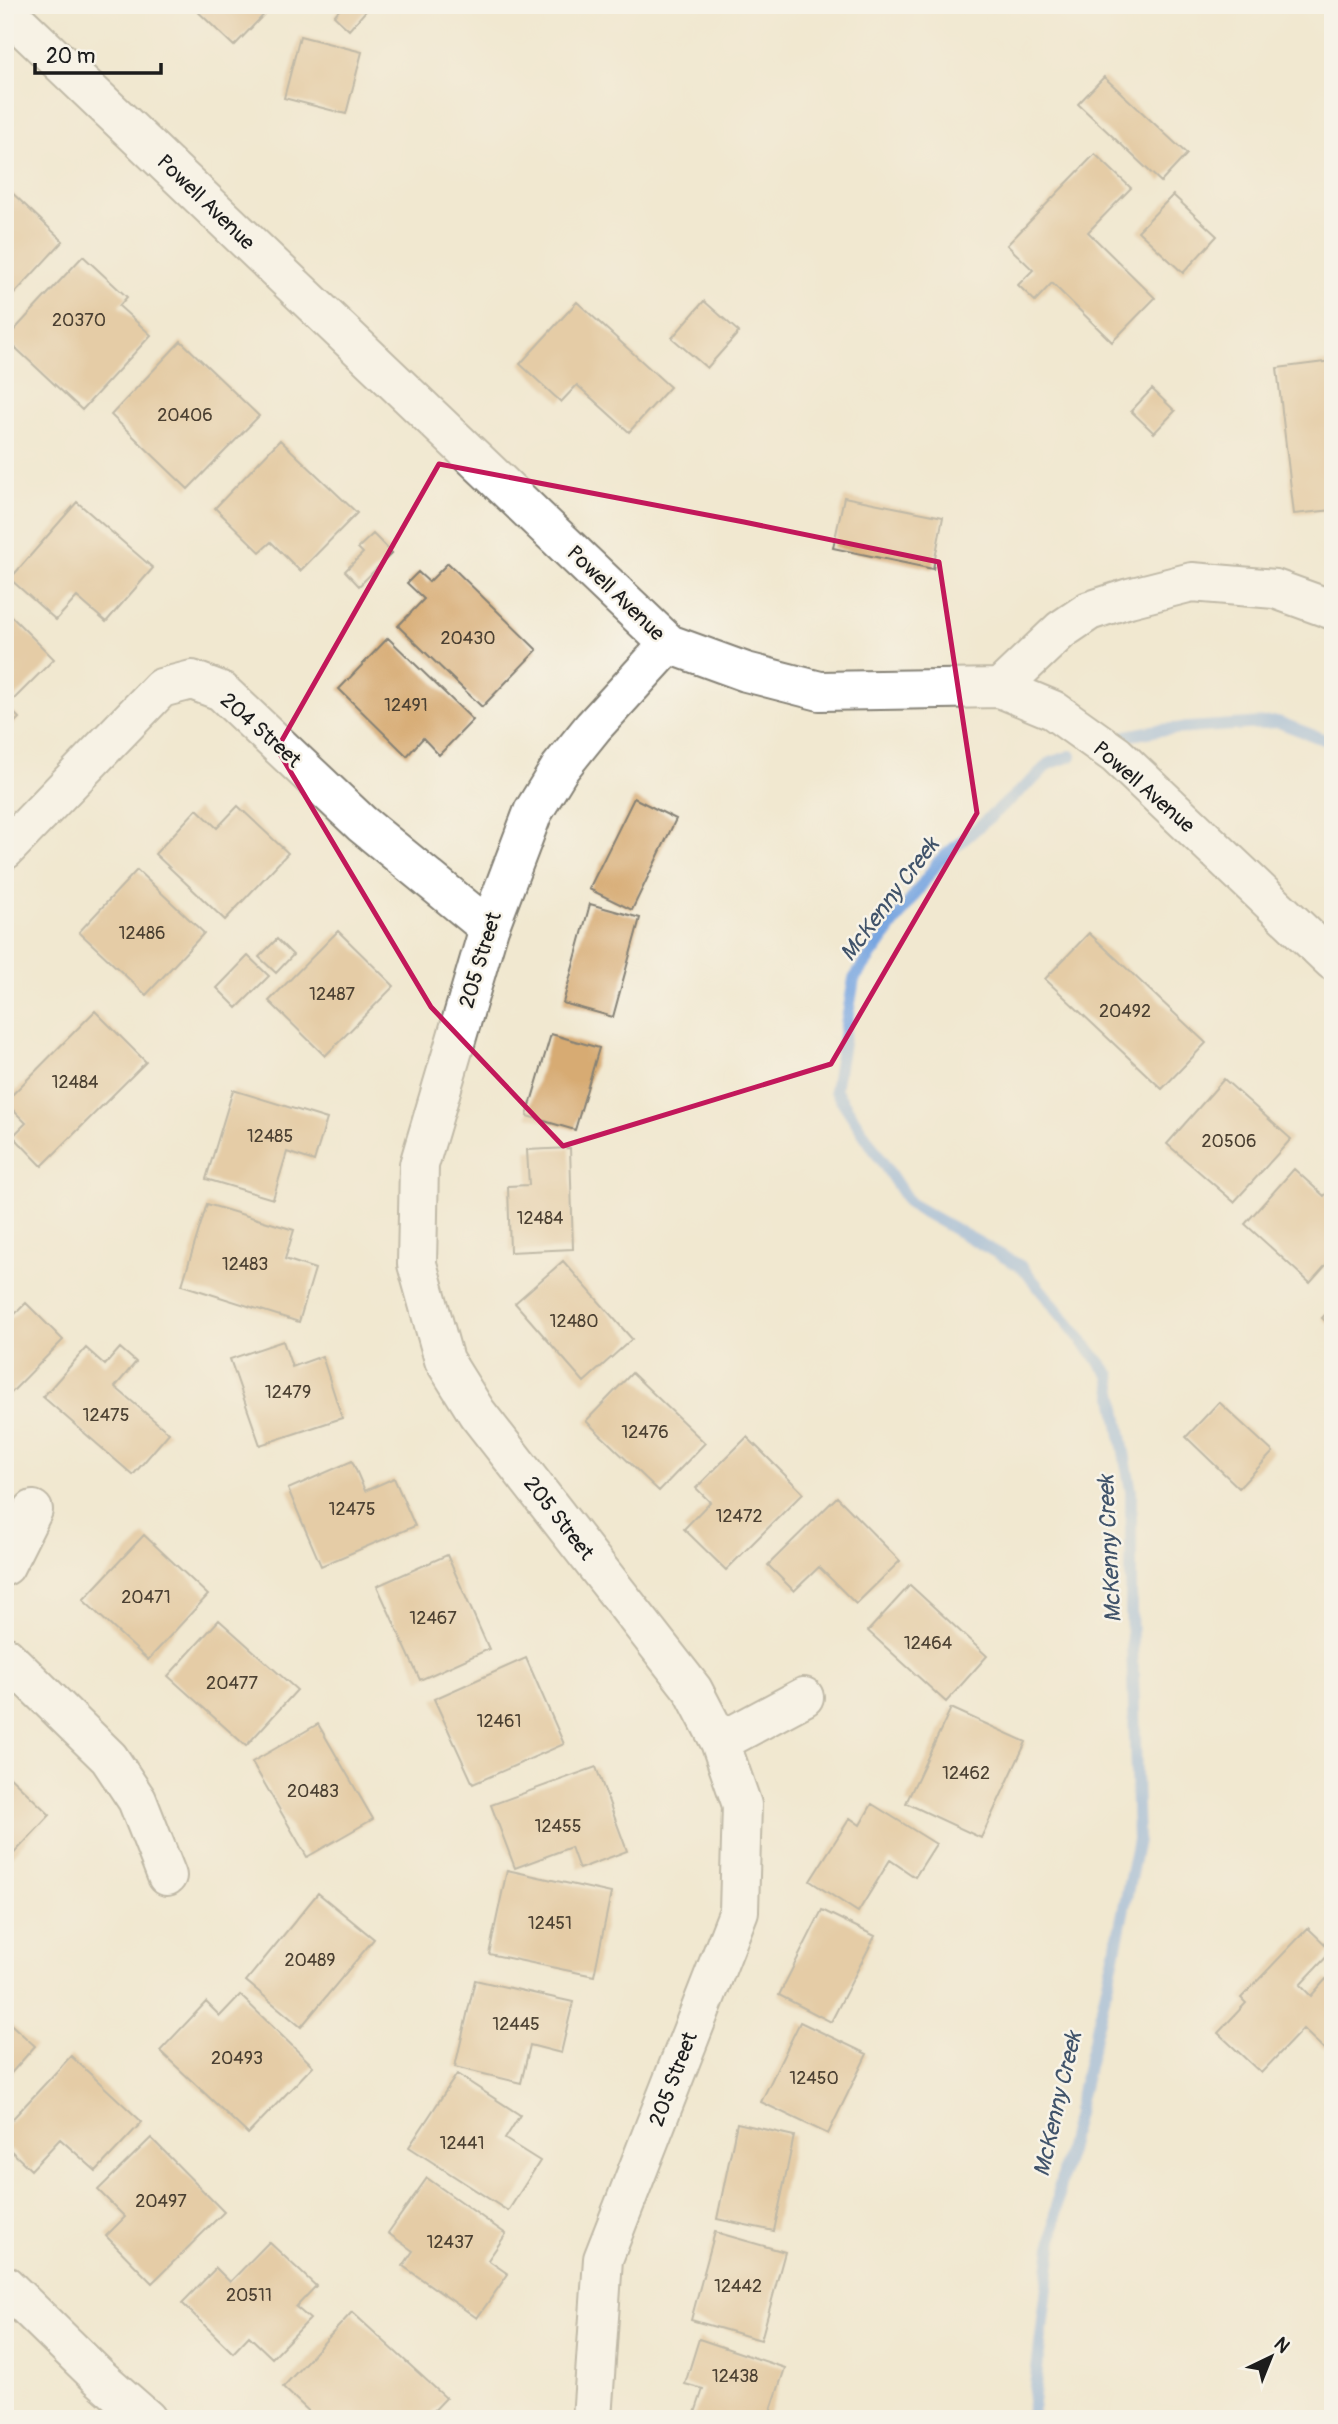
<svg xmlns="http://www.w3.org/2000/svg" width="1338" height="2424" font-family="Pangolin,sans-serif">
<rect width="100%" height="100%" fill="#f7f3e8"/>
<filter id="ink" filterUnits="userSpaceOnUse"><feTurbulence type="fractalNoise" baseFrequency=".0143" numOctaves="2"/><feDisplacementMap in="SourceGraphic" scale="14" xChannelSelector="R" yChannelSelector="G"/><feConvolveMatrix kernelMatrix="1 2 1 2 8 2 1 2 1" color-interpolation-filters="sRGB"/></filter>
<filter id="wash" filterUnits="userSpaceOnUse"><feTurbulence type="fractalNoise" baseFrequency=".00686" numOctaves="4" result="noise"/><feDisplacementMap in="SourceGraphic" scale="28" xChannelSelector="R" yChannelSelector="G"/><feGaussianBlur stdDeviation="1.57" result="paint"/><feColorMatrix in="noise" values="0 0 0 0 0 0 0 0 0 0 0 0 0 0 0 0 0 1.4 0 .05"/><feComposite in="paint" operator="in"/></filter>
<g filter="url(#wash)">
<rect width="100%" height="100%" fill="#f1e8d0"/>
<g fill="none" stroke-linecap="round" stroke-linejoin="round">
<path stroke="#77a5e0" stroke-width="12" d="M 1126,736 L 1158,730 L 1278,722 L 1333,743
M 1031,2419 L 1059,2189 L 1114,1956 L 1138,1840 L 1131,1610 L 1131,1491 L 1110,1375 L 1022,1267 L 910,1204 L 835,1090 L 854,979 L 939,861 L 1035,778 L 1048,764 L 1071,756"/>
</g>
<g id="blocks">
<path fill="#d7ab73" d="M 191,5 L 273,5 L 234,46 Z
M 343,5 L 371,5 L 349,30 L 334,16 Z
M 300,36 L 362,52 L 346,114 L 284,98 Z
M 1104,77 L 1187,154 L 1161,182 L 1078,104 Z
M 1095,154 L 1131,188 L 1088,232 L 1155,298 L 1112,342 L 1052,283 L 1035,301 L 1018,285 L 1033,270 L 1007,245 Z
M 7,188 L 63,241 L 5,304 L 5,190 Z
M 1173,195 L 1217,236 L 1183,273 L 1138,231 Z
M 83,256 L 127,297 L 119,306 L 151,335 L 82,410 L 6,339 Z
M 704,301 L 739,332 L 707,368 L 672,338 Z
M 577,302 L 670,387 L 629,432 L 577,385 L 561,402 L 520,364 Z
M 181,341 L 259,416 L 188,489 L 111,415 Z
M 1333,361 L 1333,510 L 1294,514 L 1277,368 Z
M 1152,389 L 1175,411 L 1154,433 L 1131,411 Z
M 280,440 L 357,513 L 300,571 L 271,542 L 260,552 L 215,508 Z
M 844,497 L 943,517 L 933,569 L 833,548 Z
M 77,502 L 153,568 L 106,622 L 77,597 L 56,620 L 10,579 Z
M 373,534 L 392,553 L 359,586 L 345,571 L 363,553 L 358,548 Z
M 448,563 L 537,650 L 482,707 L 398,626 L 424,599 L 407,583 L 418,572 L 429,582 Z
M 5,610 L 54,659 L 7,706 L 19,718 L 5,732 Z
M 388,638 L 473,720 L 439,755 L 423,738 L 407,756 L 339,689 Z
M 634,798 L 676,819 L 632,910 L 589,889 Z
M 238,806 L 288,853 L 225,920 L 155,854 L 197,809 L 217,828 Z
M 137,870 L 204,933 L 146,995 L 79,932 Z
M 590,904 L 640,918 L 613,1017 L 563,1003 Z
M 338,931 L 394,986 L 325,1056 L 269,1001 Z
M 1089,933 L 1206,1043 L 1162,1089 L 1045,979 Z
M 277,939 L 293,955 L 276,973 L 259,957 Z
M 248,956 L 269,976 L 237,1008 L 217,988 Z
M 95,1011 L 146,1062 L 42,1166 L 13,1136 L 26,1123 L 5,1102 Z
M 551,1034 L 599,1048 L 575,1130 L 527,1116 Z
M 1224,1079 L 1291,1139 L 1234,1202 L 1167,1144 Z
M 233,1090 L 327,1119 L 314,1161 L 287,1152 L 273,1199 L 206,1179 Z
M 570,1148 L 573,1249 L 510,1252 L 508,1186 L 529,1185 L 527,1150 Z
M 1294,1169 L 1324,1196 L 1333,1186 L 1333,1257 L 1310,1283 L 1245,1224 Z
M 207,1204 L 294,1230 L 285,1259 L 315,1269 L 299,1322 L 182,1285 Z
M 563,1261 L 632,1339 L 584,1382 L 515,1303 Z
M 26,1303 L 63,1340 L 5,1399 L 5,1324 Z
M 1333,1306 L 1333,1328 L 1322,1318 Z
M 283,1341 L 292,1367 L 322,1356 L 342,1418 L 260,1445 L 230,1359 Z
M 86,1348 L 105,1365 L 120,1348 L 136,1362 L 115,1387 L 169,1433 L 133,1475 L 43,1397 Z
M 632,1373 L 705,1443 L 659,1491 L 586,1421 Z
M 1219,1402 L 1273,1452 L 1239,1488 L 1186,1437 Z
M 747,1437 L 803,1493 L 726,1570 L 684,1529 L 710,1502 L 696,1488 Z
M 352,1461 L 365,1491 L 394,1478 L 415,1526 L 321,1566 L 288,1489 Z
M 837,1497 L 900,1561 L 856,1604 L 819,1567 L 794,1591 L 768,1565 Z
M 144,1535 L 208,1595 L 148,1660 L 83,1600 Z
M 447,1555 L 489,1649 L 420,1680 L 377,1586 Z
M 910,1585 L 987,1656 L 946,1702 L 868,1631 Z
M 219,1620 L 297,1690 L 246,1746 L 168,1676 Z
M 526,1658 L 564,1744 L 473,1784 L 434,1699 Z
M 951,1708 L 1026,1742 L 981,1838 L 906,1803 Z
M 318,1724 L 373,1819 L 307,1857 L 252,1762 Z
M 596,1767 L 627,1851 L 579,1869 L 571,1847 L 515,1868 L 491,1805 Z
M 5,1772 L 50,1815 L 5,1863 Z
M 872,1804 L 936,1844 L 915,1877 L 890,1860 L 858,1912 L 810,1881 L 850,1818 L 860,1825 Z
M 507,1870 L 611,1893 L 594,1976 L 489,1954 Z
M 318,1893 L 374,1939 L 301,2027 L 246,1981 Z
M 822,1910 L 875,1936 L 831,2022 L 779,1995 Z
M 1308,1928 L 1332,1951 L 1300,1985 L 1311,1996 L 1326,1979 L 1333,1985 L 1333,2039 L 1324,2049 L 1303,2029 L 1261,2073 L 1218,2033 L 1246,2003 L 1241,1998 Z
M 475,1980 L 573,2002 L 561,2053 L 530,2045 L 521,2083 L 455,2067 Z
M 240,1995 L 313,2066 L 248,2134 L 160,2051 L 206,2002 L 220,2016 Z
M 5,2019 L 35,2046 L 5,2080 Z
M 800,2022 L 867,2054 L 828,2134 L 761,2102 Z
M 71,2056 L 142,2122 L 96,2171 L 60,2139 L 31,2170 L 5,2145 L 5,2127 Z
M 457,2074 L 520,2115 L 505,2139 L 540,2161 L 508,2211 L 409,2147 Z
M 737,2123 L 794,2136 L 774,2231 L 717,2219 Z
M 151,2138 L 224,2212 L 152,2283 L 106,2236 L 125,2217 L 98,2190 Z
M 427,2178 L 506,2234 L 488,2260 L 508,2274 L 477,2318 L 403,2266 L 413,2251 L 388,2233 Z
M 715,2232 L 785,2252 L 761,2340 L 691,2320 Z
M 269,2242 L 316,2286 L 296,2307 L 310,2319 L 272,2358 L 249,2336 L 233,2353 L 182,2303 L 216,2268 L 230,2282 Z
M 352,2312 L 446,2398 L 426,2419 L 317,2419 L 283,2387 Z
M 699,2339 L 785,2368 L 768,2419 L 693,2419 L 703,2389 L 685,2384 Z"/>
</g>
</g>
<g filter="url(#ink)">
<use href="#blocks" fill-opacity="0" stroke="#868276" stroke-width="2"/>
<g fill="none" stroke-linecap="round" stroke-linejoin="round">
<defs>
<path id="minor" d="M 5,10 L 669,644 L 746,672 L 820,691 L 1000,688 L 1053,710 L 1116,755 L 1333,961
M 1000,688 L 1061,630 L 1089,611 L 1129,598 L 1192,582 L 1275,589 L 1333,610
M 5,850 L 161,688 L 192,680 L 221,691 L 362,824 L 489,928
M 5,1566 L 33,1510
M 5,1656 L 109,1758 L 137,1800 L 167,1876
M 720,1742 L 804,1697
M 5,2285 L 99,2377 L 147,2419
M 592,2419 L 603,2259 L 739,1911 L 742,1805 L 720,1742 L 693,1690 L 477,1413 L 444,1360 L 417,1264 L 419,1165 L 489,928 L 533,812 L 560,768 L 593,727 L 669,644"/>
</defs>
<use href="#minor" stroke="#868276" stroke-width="42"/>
<use href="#minor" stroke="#fff" stroke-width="38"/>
</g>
</g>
<path d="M0 0H1338V2424H0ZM 439,464 L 744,522 L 939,562 L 977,813 L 831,1064 L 563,1146 L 431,1007 L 277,749 Z" fill="#f1e8d0" fill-opacity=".55" fill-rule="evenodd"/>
<path fill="none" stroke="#c2185b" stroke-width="5" stroke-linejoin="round" d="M 439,464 L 744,522 L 939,562 L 977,813 L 831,1064 L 563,1146 L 431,1007 L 277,749 Z"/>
<g text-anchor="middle" stroke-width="5" stroke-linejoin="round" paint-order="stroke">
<g font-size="18" fill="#4b4032">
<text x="79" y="326">20370</text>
<text x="185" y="421">20406</text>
<text x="468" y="644">20430</text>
<text x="406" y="711">12491</text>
<text x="142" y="939">12486</text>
<text x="332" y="1000">12487</text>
<text x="1125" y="1017">20492</text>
<text x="75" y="1088">12484</text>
<text x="270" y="1142">12485</text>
<text x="1229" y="1147">20506</text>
<text x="540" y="1224">12484</text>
<text x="245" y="1270">12483</text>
<text x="574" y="1327">12480</text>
<text x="288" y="1398">12479</text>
<text x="106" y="1421">12475</text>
<text x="645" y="1438">12476</text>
<text x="352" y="1515">12475</text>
<text x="739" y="1522">12472</text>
<text x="146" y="1603">20471</text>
<text x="433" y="1624">12467</text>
<text x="928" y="1649">12464</text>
<text x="232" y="1689">20477</text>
<text x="499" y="1727">12461</text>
<text x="966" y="1779">12462</text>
<text x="313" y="1797">20483</text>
<text x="558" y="1832">12455</text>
<text x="550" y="1929">12451</text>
<text x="310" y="1966">20489</text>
<text x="516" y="2030">12445</text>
<text x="237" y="2064">20493</text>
<text x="814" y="2084">12450</text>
<text x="462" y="2149">12441</text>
<text x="161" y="2207">20497</text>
<text x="450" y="2248">12437</text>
<text x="738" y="2292">12442</text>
<text x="249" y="2301">20511</text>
<text x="735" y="2382">12438</text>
</g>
<g font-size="21" fill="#1c1c1c" stroke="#f7f3e8">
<text transform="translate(206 202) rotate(44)" y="7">Powell Avenue</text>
<text transform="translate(616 593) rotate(44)" y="7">Powell Avenue</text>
<text transform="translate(261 730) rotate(42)" y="7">204 Street</text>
<text transform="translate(1144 787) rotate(41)" y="7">Powell Avenue</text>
<text transform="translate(480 960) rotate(-73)" y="7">205 Street</text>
<text transform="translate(559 1518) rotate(52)" y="7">205 Street</text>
<text transform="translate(673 2079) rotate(-69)" y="7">205 Street</text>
</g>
<g font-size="23" font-style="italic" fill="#40536a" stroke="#f7f3e8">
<text transform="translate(889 899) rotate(-53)" y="8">McKenny Creek</text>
<text transform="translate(1109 1549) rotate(-93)" y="8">McKenny Creek</text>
<text transform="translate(1057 2104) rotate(-77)" y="8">McKenny Creek</text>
</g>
</g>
<rect width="1338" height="2424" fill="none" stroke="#f7f3e8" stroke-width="28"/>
<g transform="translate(1271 2357) rotate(43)" stroke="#f7f3e8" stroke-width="5" paint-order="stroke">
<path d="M0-5L12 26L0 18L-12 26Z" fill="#1c1c1c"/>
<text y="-10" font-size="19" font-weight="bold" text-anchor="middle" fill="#1c1c1c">N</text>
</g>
<path d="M35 63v10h126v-10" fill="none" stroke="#1c1c1c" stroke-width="3.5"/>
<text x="46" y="63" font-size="21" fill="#1c1c1c" stroke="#f7f3e8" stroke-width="5" paint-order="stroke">20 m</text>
</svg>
